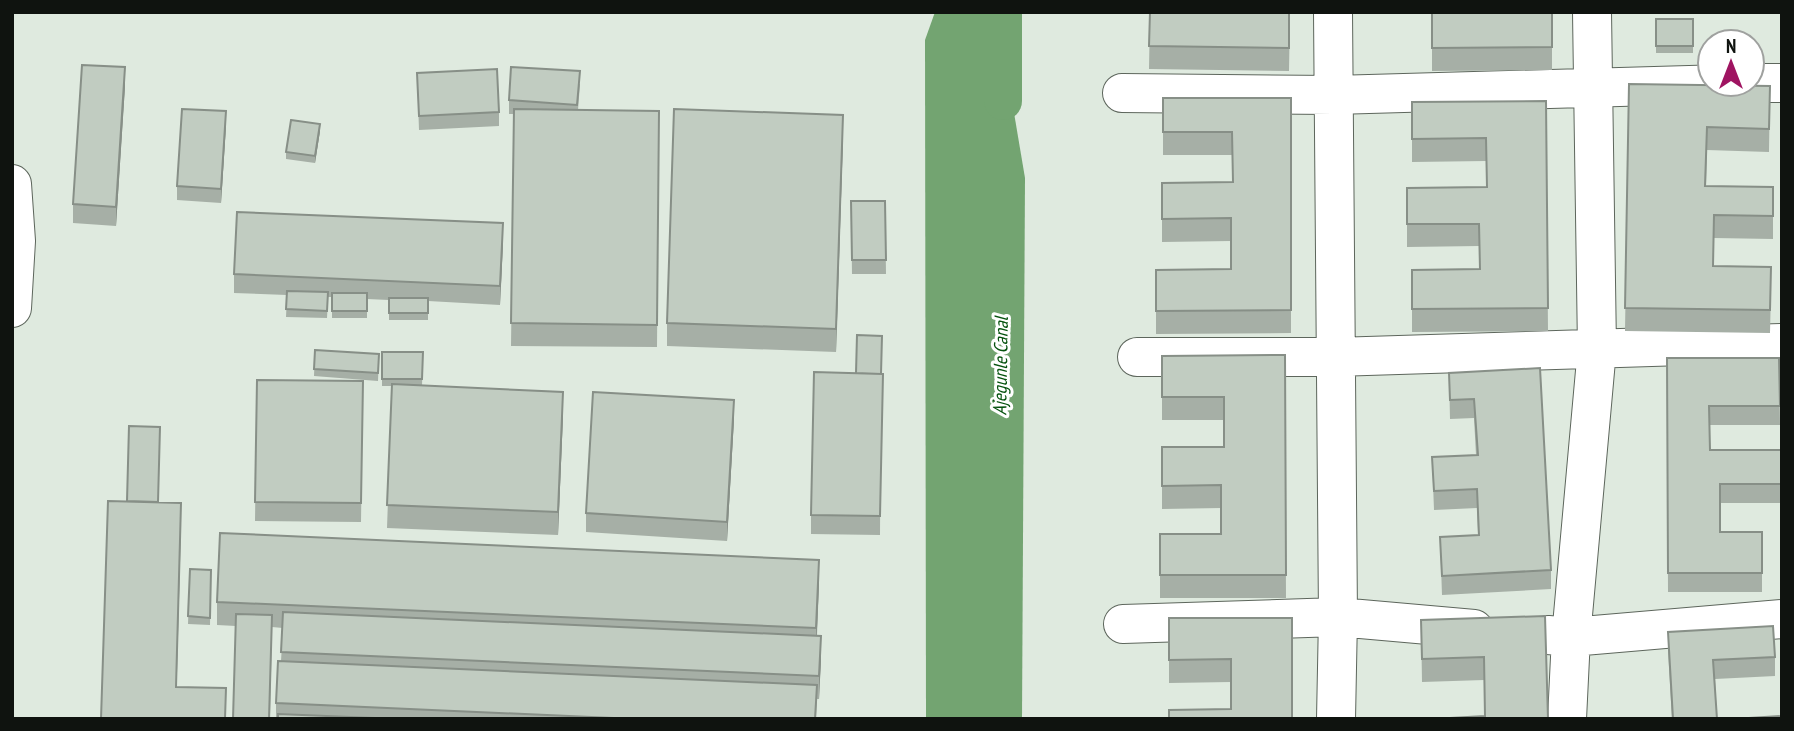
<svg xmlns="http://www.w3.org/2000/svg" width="1794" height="731" font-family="'PT Sans Narrow',sans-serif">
<rect width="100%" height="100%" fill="#dfeadf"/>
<path fill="#73a471" d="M 935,12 L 997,12 L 1025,178 L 1022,719 L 926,719 L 925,40 Z"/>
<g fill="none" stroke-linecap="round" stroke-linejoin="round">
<path stroke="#73a471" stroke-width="38" d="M 1003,101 L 1003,12"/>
<defs>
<path id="minor" d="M 1333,12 L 1338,617 L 1336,719
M 1752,83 L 1782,83
M 1122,93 L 1334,95 L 1724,84
M 12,184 L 16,241 L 12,308
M 1137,357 L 1335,357 L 1782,343
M 1123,624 L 1338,617 L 1474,629
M 1548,635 L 1571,637 L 1782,619
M 1567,719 L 1571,637 L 1597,349 L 1592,12"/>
</defs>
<use href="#minor" stroke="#5d665c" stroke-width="40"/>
<use href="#minor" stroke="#fff" stroke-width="38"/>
</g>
<path fill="#a6afa6" d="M 1150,12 L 1290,12 L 1289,71 L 1149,69 Z
M 1432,12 L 1552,12 L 1552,70 L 1432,71 Z
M 1656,19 L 1693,19 L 1693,53 L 1656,53 Z
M 417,73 L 499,112 L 499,126 L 419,130 Z
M 580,84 L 578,110 L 659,111 L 657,347 L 511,346 L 514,114 L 509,114 L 509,100 Z
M 1629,84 L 1770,86 L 1769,152 L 1707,150 L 1706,186 L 1773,187 L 1773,239 L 1714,238 L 1714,266 L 1771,289 L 1770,333 L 1625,331 Z
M 125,86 L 116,226 L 73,223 L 73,204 Z
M 1163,98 L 1291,98 L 1291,333 L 1156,334 L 1156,270 L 1231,269 L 1231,241 L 1162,242 L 1162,183 L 1232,182 L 1232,155 L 1163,155 Z
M 1546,101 L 1548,331 L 1412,332 L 1412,270 L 1480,269 L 1479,246 L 1407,247 L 1407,188 L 1486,187 L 1486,161 L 1412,162 L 1412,102 Z
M 226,125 L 221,203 L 177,200 L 177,186 Z
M 320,131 L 315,163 L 286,159 L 286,152 Z
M 843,138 L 836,352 L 667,346 L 667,323 Z
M 851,201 L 885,201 L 886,274 L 852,274 Z
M 503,242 L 500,305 L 428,301 L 428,320 L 389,320 L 389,300 L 367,299 L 367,318 L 332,318 L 332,297 L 328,297 L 327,318 L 286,317 L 287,295 L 234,293 L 234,274 Z
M 315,350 L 379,354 L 378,381 L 314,376 Z
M 382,352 L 423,352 L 422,386 L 563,415 L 558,535 L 387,528 L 392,386 L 382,386 Z
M 1285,355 L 1286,598 L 1160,598 L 1160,534 L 1221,534 L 1221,508 L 1162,509 L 1162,447 L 1224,447 L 1224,420 L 1162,420 L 1162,356 Z
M 1667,358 L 1779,358 L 1780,425 L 1709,425 L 1710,450 L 1782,450 L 1782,503 L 1720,503 L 1720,532 L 1762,532 L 1762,592 L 1668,592 Z
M 1540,368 L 1551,570 L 1551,589 L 1442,595 L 1440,537 L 1478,535 L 1477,508 L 1434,510 L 1432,457 L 1476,455 L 1474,418 L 1450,419 L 1449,373 Z
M 881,374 L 880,535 L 811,534 L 811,515 Z
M 257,380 L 363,381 L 361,522 L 255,521 Z
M 734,419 L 727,541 L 586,532 L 586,513 Z
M 190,569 L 211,570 L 210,625 L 188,624 Z
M 819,583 L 817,636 L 821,659 L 819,699 L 817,699 L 816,719 L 276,719 L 276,703 L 281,661 L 283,628 L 272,627 L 270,719 L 233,719 L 236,626 L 217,625 L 217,602 Z
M 1545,616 L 1485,716 L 1484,680 L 1422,682 L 1421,620 Z
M 1169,618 L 1292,618 L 1292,719 L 1231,709 L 1231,682 L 1169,683 Z
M 1668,632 L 1775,657 L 1775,676 L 1715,679 L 1717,719 L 1672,719 L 1668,651 Z"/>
<path fill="#878f87" d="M 125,67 L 125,86 L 116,226 L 116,207 Z
M 226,111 L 226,125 L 221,203 L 221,189 Z
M 843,115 L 843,138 L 836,352 L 836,329 Z
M 320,124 L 320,131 L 315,163 L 315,156 Z
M 503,223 L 503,242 L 500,305 L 500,286 Z
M 563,392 L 563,415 L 558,535 L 558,512 Z
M 734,400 L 734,419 L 727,541 L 727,522 Z
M 181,503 L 181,526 L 176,710 L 176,687 Z
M 819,560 L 819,583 L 816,651 L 816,628 Z
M 821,636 L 821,659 L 819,699 L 819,676 Z"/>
<path fill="#c1ccc1" stroke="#878f87" stroke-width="2" d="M 1150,12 L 1289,12 L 1289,48 L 1149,46 Z
M 1432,12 L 1552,12 L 1552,47 L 1432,48 Z
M 1656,19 L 1693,19 L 1693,46 L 1656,46 Z
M 82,65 L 125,67 L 116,207 L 73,204 Z
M 511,67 L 580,71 L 577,105 L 509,100 Z
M 497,69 L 499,112 L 419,116 L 417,73 Z
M 1629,84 L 1770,86 L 1769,129 L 1707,127 L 1705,186 L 1773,187 L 1773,216 L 1714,215 L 1713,266 L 1771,267 L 1770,310 L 1625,308 Z
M 1163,98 L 1291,98 L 1291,310 L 1156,311 L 1156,270 L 1231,269 L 1231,218 L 1162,219 L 1162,183 L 1233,182 L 1232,132 L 1163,132 Z
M 1546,101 L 1548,308 L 1412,309 L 1412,270 L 1480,269 L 1479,224 L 1407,224 L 1407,188 L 1487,187 L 1486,138 L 1412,139 L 1412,102 Z
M 182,109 L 226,111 L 221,189 L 177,186 Z
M 514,109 L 659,111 L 657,325 L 511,323 Z
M 674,109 L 843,115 L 836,329 L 667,323 Z
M 291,120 L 320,124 L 315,156 L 286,152 Z
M 851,201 L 885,201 L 886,260 L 852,260 Z
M 237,212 L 503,223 L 500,286 L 234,274 Z
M 287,291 L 328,292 L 327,311 L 286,309 Z
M 332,293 L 367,293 L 367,311 L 332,311 Z
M 389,298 L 428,298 L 428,313 L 389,313 Z
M 857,335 L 882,336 L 881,374 L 856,373 Z
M 315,350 L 379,354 L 378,373 L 314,369 Z
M 382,352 L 423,352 L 422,379 L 382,379 Z
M 1285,355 L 1286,575 L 1160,575 L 1160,534 L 1221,534 L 1221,485 L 1162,486 L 1162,447 L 1224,447 L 1224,397 L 1162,397 L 1162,356 Z
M 1667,358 L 1779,358 L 1780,406 L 1709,406 L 1710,450 L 1782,450 L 1782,484 L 1720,484 L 1720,532 L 1762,532 L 1762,573 L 1668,573 Z
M 1540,368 L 1551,570 L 1442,576 L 1440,537 L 1479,535 L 1477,489 L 1434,491 L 1432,457 L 1478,455 L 1474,399 L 1450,400 L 1449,373 Z
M 814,372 L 883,374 L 880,516 L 811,515 Z
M 257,380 L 363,381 L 361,503 L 255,502 Z
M 392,384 L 563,392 L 558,512 L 387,505 Z
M 593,392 L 734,400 L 727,522 L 586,513 Z
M 129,426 L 160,427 L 158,502 L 127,501 Z
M 108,501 L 181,503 L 176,687 L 226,688 L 225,719 L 101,719 Z
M 220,533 L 819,560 L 816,628 L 217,602 Z
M 190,569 L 211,570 L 210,618 L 188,616 Z
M 283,612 L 821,636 L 819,676 L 281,652 Z
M 236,614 L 272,615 L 269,719 L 233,719 Z
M 1545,616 L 1548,719 L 1432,719 L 1485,716 L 1484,657 L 1422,659 L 1421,620 Z
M 1169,618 L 1292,618 L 1292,719 L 1169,719 L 1169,710 L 1231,709 L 1231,659 L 1169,660 Z
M 1773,626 L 1775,657 L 1713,660 L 1717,719 L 1673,719 L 1668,632 Z
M 278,661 L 817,685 L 815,719 L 636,719 L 276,703 Z
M 278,714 L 399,719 L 278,719 Z
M 1782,716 L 1782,719 L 1733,719 Z"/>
<g text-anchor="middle" stroke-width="6" stroke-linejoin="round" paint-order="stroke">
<g font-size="19" font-style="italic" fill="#05520e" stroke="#fff">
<text transform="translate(1000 366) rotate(-89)" y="7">Ajegunle Canal</text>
</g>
</g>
<rect width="1794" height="731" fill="none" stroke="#0f130f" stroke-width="28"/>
<g transform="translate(1731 63)"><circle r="33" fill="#ffffff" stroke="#9fa19f" stroke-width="2"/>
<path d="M0-5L12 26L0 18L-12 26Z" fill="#9f1461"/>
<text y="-10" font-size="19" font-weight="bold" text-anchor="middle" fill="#0f130f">N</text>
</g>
</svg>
